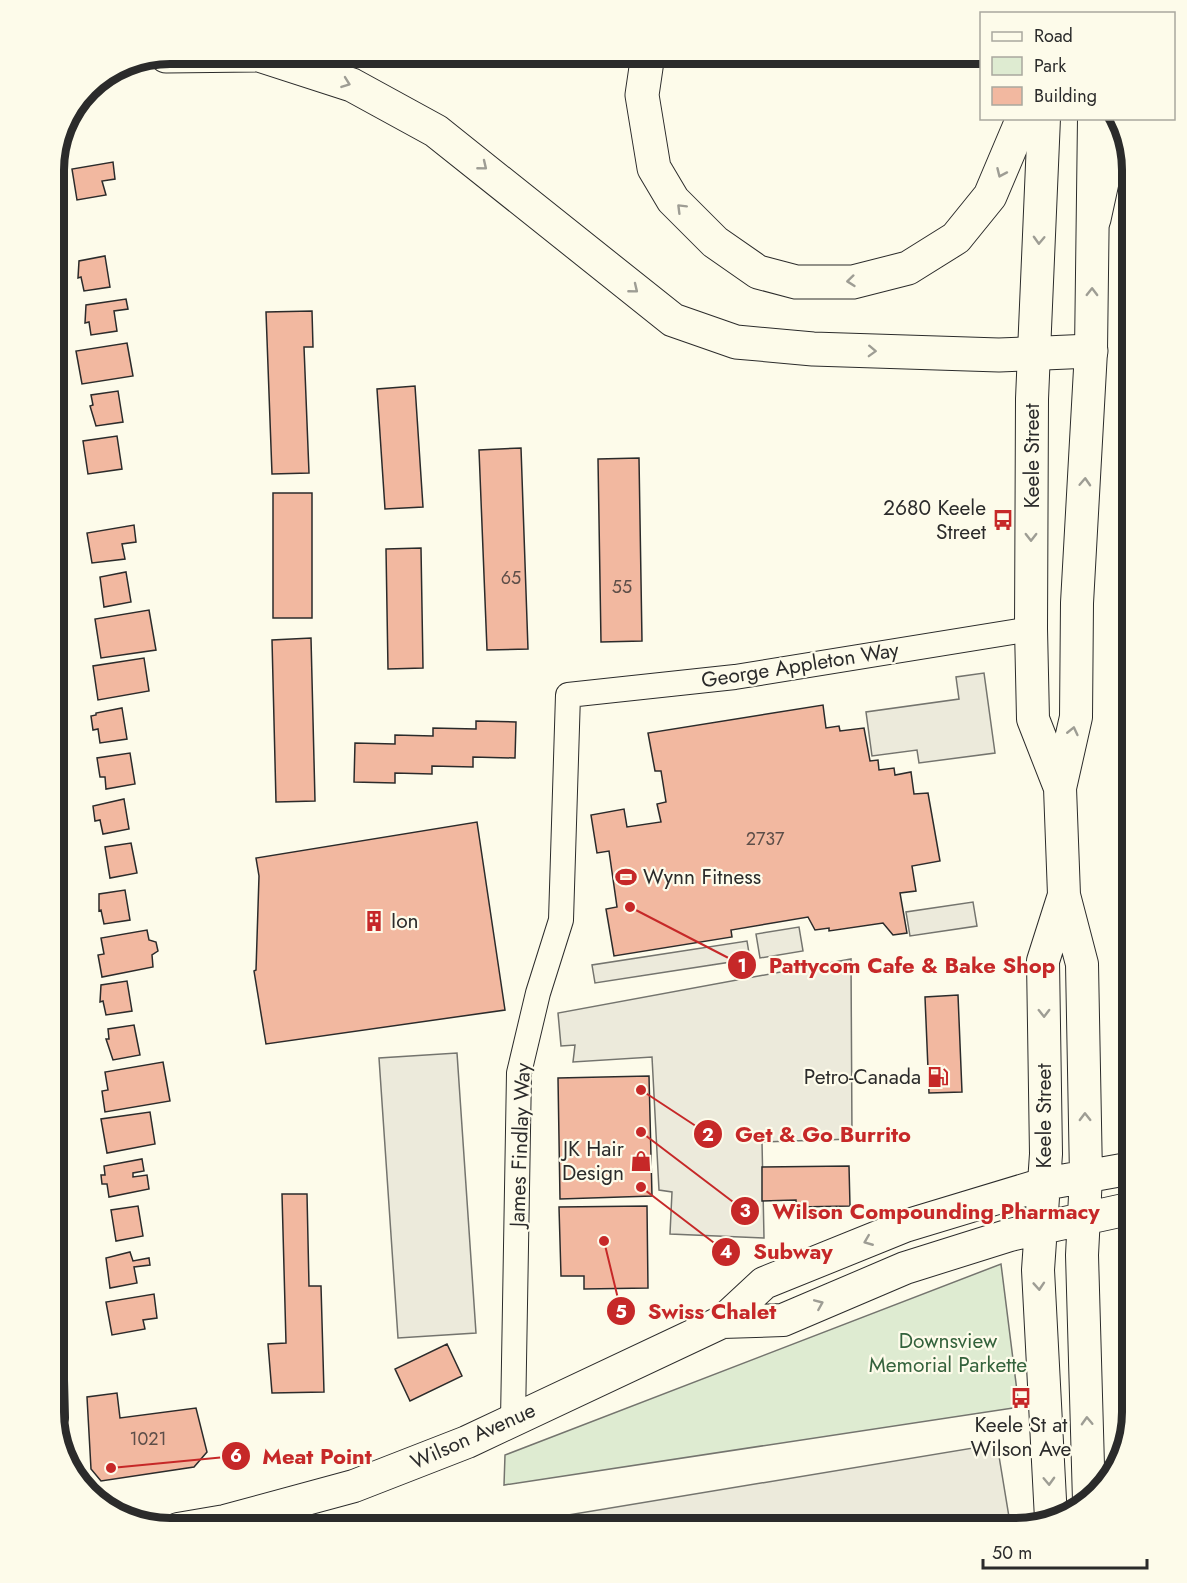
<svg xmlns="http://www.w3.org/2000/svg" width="1187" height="1583" font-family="Jost,sans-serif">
<rect width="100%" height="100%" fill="#fdfbea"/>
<path fill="#deebd1" stroke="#74746e" stroke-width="1.5" d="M 1001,1264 L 1019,1407 L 504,1485 L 505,1455 Z"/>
<path fill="#eceadb" stroke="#74746e" stroke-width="1.5" d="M 984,673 L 995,753 L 919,763 L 917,750 L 872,756 L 866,712 L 959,699 L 956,677 Z
M 973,902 L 977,926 L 910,936 L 906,912 Z
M 799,927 L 803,951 L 760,958 L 756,934 Z
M 747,941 L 750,959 L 595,983 L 592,965 Z
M 851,959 L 852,1139 L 762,1142 L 764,1238 L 670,1234 L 672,1192 L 659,1190 L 652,1057 L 573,1062 L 575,1045 L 561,1046 L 558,1013 Z
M 457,1053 L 476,1333 L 398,1338 L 379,1058 Z
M 1133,1241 L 1133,1352 L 1126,1353 L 1130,1242 Z
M 1133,1369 L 1133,1413 L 1126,1440 L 1121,1370 Z
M 997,1444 L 1011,1529 L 484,1529 Z"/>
<path fill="#f2b8a0" stroke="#2b2b2b" stroke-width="1.5" d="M 113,162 L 115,179 L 102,181 L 106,195 L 77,200 L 72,169 Z
M 105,256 L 110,287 L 84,291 L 81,277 L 78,278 L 79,261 Z
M 126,299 L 128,309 L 114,311 L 117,331 L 91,335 L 89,322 L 85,323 L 86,305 Z
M 312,311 L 313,347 L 304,347 L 309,473 L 272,474 L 266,312 Z
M 127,343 L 133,376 L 82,384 L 76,351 Z
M 415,386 L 423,507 L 385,509 L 377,389 Z
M 118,391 L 123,422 L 96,426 L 90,406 L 93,405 L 91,395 Z
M 117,436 L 122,469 L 88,474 L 83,441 Z
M 521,448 L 528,649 L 487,650 L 479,450 Z
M 639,458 L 642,641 L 601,642 L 598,459 Z
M 273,493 L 312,493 L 312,618 L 273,618 Z
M 134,525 L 136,542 L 122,544 L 125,559 L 92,563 L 87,533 Z
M 421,548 L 423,668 L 388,669 L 386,549 Z
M 126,572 L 131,602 L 104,607 L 100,577 Z
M 149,610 L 156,650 L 101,658 L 95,619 Z
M 311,638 L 315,801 L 276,802 L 272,640 Z
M 144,658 L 149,691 L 98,700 L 93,666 Z
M 823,705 L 826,728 L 839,726 L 840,731 L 864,728 L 870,761 L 878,760 L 879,770 L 894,768 L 895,775 L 911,772 L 914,794 L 928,793 L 940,861 L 912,866 L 916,891 L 900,893 L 907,933 L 893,935 L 883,923 L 829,931 L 829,928 L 815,930 L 808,917 L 731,930 L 732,937 L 614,956 L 606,909 L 617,907 L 609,851 L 597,853 L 591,815 L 624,809 L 627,827 L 661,822 L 657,804 L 666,802 L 661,771 L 655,771 L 648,733 Z
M 122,708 L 127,739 L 100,743 L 98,729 L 93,730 L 91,716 L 96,715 L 96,713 Z
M 476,721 L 516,722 L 515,758 L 473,757 L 473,767 L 432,766 L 432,774 L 395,773 L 395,783 L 354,782 L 355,743 L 395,744 L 395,735 L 433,736 L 433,728 L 476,729 Z
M 130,753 L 135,784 L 106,789 L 105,777 L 100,777 L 97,758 Z
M 124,799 L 129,829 L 103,834 L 100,820 L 95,821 L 93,806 Z
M 477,822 L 505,1010 L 266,1044 L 254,971 L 256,970 L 259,876 L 256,858 Z
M 131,843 L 137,873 L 110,878 L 105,847 Z
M 125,890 L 130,920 L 104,924 L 101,910 L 99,911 L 99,894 Z
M 147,930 L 149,940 L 156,942 L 158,951 L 152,955 L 153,967 L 102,977 L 98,955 L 104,954 L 101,938 Z
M 127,981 L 132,1011 L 106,1015 L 103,1001 L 100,1002 L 101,985 Z
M 958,995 L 962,1092 L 929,1093 L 925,997 Z
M 134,1025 L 140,1055 L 113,1060 L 106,1039 L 109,1039 L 108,1029 Z
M 163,1062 L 170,1101 L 105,1112 L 102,1091 L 108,1090 L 105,1072 Z
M 649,1076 L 652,1196 L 560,1199 L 558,1078 Z
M 150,1112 L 155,1144 L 107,1153 L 101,1119 Z
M 142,1159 L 144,1171 L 133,1173 L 133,1177 L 147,1175 L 149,1189 L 109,1197 L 107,1184 L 102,1184 L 101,1175 L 105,1175 L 104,1166 Z
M 849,1166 L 850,1206 L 796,1207 L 796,1200 L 762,1201 L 762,1167 Z
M 282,1194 L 307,1194 L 309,1286 L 321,1286 L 324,1392 L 272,1393 L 268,1344 L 286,1343 Z
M 138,1206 L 143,1236 L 116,1241 L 111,1210 Z
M 647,1206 L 648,1288 L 584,1289 L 584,1276 L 561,1276 L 559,1207 Z
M 130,1252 L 133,1261 L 149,1258 L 150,1265 L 134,1267 L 137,1283 L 110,1288 L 106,1258 Z
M 154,1294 L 157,1318 L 143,1320 L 145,1329 L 112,1335 L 106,1302 Z
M 447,1344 L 462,1376 L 410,1401 L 395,1369 Z
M 117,1393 L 120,1418 L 196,1408 L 207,1452 L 194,1467 L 101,1481 L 91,1469 L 87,1397 Z"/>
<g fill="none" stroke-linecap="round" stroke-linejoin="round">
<defs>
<path id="minor" d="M 54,1341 L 56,1418
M 513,1420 L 519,1073 L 538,993 L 561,920 L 568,695 L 735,677 L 1031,629"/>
<path id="major" d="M 1044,118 L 1032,399 L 1031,629 L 1033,719 L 1060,788
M 722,1322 L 783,1320 L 905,1268 L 1010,1235 L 1133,1208
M 1089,1501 L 1082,1255 L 1086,1176 L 1082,964 L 1064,895 L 1060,788 L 1076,717 L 1077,603 L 1091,351 L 1094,118
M 1051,1519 L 1038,1270 L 1046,1154 L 1043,961 L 1064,895
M 178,1529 L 225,1521 L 354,1486 L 467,1442 L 722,1322 L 764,1283 L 905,1226 L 1044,1184 L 1133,1168"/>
<path id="highway" d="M 648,54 L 642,95 L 654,168 L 673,200 L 715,242 L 758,272 L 796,282 L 853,282 L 908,268 L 956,238 L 990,196 L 1023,118
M 166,56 L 259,55 L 352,85 L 436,131 L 673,320 L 736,342 L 813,349 L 999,355 L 1091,351
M 1094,219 L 1116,118"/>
</defs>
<use href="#minor" stroke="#2b2b2b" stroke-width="26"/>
<use href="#major" stroke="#2b2b2b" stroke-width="34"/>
<use href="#highway" stroke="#2b2b2b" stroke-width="35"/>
<use href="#minor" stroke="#fdfbea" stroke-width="24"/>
<use href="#major" stroke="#fdfbea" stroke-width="32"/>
<use href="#highway" stroke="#fdfbea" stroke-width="33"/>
</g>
<defs><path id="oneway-chevron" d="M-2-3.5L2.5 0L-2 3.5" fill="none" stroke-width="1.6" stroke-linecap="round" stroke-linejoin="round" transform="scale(1.5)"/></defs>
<g stroke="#9e9d94">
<use href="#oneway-chevron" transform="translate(346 83) rotate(20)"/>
<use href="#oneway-chevron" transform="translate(483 166) rotate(39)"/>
<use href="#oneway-chevron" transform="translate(1001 173) rotate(114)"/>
<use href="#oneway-chevron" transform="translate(681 208) rotate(-135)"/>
<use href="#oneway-chevron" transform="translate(1039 240) rotate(92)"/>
<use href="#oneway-chevron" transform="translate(851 281) rotate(174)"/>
<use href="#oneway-chevron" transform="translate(634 289) rotate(39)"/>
<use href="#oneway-chevron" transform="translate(1092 292) rotate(-89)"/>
<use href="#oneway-chevron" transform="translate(872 351) rotate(2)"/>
<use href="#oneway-chevron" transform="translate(1085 482) rotate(-87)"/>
<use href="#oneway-chevron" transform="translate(1031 537) rotate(90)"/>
<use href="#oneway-chevron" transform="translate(1073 731) rotate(-77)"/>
<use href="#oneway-chevron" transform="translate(1044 1013) rotate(89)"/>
<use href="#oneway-chevron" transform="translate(1085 1117) rotate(-91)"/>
<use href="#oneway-chevron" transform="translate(868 1241) rotate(158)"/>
<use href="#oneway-chevron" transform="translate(1039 1286) rotate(86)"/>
<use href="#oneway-chevron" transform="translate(819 1304) rotate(-23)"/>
<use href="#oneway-chevron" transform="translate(1087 1421) rotate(-92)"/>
<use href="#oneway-chevron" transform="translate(1049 1481) rotate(88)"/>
</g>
<defs>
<symbol id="bus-bare" viewBox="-9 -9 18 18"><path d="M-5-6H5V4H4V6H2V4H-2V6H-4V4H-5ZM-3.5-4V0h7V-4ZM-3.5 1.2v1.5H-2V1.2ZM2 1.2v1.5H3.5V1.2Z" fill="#c62828" stroke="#fdfbea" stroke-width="2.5" paint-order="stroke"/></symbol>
<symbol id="stadium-bare" viewBox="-9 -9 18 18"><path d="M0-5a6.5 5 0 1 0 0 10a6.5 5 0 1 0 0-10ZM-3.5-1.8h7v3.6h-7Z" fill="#c62828" stroke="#fdfbea" stroke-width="2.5" paint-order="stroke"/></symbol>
<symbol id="building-bare" viewBox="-9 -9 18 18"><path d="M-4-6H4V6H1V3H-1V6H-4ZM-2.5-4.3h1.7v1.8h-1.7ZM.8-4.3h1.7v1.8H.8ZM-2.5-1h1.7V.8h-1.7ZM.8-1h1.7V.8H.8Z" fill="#c62828" stroke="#fdfbea" stroke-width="2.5" paint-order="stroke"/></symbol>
<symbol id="fuel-bare" viewBox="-9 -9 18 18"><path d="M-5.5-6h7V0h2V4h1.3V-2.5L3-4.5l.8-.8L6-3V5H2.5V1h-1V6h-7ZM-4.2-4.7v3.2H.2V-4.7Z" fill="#c62828" stroke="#fdfbea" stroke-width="2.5" paint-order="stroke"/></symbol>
<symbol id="shop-bare" viewBox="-9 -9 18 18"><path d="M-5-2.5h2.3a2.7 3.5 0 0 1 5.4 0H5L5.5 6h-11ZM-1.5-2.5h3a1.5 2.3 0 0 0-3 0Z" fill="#c62828" stroke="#fdfbea" stroke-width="2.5" paint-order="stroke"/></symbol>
</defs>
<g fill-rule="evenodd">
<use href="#bus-bare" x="988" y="505" width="30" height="30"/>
<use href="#stadium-bare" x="611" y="862" width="30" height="30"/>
<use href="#building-bare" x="359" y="906" width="30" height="30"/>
<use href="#fuel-bare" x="923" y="1062" width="30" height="30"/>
<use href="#shop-bare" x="626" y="1146" width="30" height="30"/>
<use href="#bus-bare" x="1006" y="1383" width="30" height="30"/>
</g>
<g text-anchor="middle" stroke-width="4.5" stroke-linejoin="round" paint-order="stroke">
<g font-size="18" fill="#5d4e48">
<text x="511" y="584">65</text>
<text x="622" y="593">55</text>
<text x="765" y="845">2737</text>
<text x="148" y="1445">1021</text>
</g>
<g font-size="21" fill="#2b2b2b" stroke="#fdfbea">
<text transform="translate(1032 456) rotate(-90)" y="7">Keele Street</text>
<text transform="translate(800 665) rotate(-9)" y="7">George Appleton Way</text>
<text transform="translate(1044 1116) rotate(-90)" y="7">Keele Street</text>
<text transform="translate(520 1145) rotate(-88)" y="7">James Findlay Way</text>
<text transform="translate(473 1436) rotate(-24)" y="7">Wilson Avenue</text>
</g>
<g font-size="21" fill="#2b2b2b" stroke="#fdfbea" text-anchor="end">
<text x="986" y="515">2680 Keele<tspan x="986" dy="24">Street</tspan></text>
<text x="643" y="884" text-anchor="start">Wynn Fitness</text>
<text x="391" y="928" text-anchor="start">Ion</text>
<text x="921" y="1084">Petro-Canada</text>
<text x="624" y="1156">JK Hair<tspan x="624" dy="24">Design</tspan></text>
<text x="1021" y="1432" text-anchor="middle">Keele St at<tspan x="1021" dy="24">Wilson Ave</tspan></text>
</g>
<g font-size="21" fill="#34623c" stroke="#fdfbea">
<text x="948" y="1348">Downsview<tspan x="948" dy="24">Memorial Parkette</tspan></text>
</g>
</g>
<path d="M0 0H1187V1583H0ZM170 64H1016A106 106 0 0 1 1122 170V1412A106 106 0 0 1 1016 1518H170A106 106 0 0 1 64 1412V170A106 106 0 0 1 170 64Z" fill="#fdfbea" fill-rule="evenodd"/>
<path fill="none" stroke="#2b2b2b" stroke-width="8" d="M170 64H1016A106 106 0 0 1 1122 170V1412A106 106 0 0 1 1016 1518H170A106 106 0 0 1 64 1412V170A106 106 0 0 1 170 64Z"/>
<path fill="none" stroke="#c62828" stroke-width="2" d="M630 907L742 965M641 1090L708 1134M641 1132L745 1211M641 1187L726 1252M604 1241L621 1311M111 1468L236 1456"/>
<g fill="#c62828" stroke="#fdfbea" stroke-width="2">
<circle cx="630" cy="907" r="6"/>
<circle cx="641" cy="1090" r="6"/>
<circle cx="641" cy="1132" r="6"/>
<circle cx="641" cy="1187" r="6"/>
<circle cx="604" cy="1241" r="6"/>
<circle cx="111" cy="1468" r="6"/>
<circle cx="742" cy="965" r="15"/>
<circle cx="708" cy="1134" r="15"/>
<circle cx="745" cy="1211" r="15"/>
<circle cx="726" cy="1252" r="15"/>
<circle cx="621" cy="1311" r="15"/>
<circle cx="236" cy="1456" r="15"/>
</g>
<g font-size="18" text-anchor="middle" font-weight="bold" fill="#fff">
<text x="742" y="972">1</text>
<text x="708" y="1141">2</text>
<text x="745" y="1217">3</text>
<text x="726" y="1258">4</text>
<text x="621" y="1318">5</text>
<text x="236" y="1462">6</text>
</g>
<g font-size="22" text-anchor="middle" font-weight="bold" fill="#c62828" stroke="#fdfbea" stroke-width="4.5" stroke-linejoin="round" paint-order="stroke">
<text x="912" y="973">Pattycom Cafe &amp; Bake Shop</text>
<text x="823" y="1142">Get &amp; Go Burrito</text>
<text x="936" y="1219">Wilson Compounding Pharmacy</text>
<text x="793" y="1259">Subway</text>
<text x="712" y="1319">Swiss Chalet</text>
<text x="317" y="1464">Meat Point</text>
</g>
<rect x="980" y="12" width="195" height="108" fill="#fdfbea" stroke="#a9a89e" stroke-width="1.5"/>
<rect x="992" y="32" width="30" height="9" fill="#fdfbea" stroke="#a9a89e" stroke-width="1.5"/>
<text x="1034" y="42" font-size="18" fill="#2b2b2b">Road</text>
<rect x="992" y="57" width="30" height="18" fill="#deebd1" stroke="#a9a89e" stroke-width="1.5"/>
<text x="1034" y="72" font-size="18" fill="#2b2b2b">Park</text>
<rect x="992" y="87" width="30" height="18" fill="#f2b8a0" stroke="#a9a89e" stroke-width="1.5"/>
<text x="1034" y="102" font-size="18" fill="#2b2b2b">Building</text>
<path d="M983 1559v9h164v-9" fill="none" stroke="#2b2b2b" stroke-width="3"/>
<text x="992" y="1559" font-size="18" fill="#2b2b2b" stroke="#fdfbea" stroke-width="4.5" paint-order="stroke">50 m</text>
</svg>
